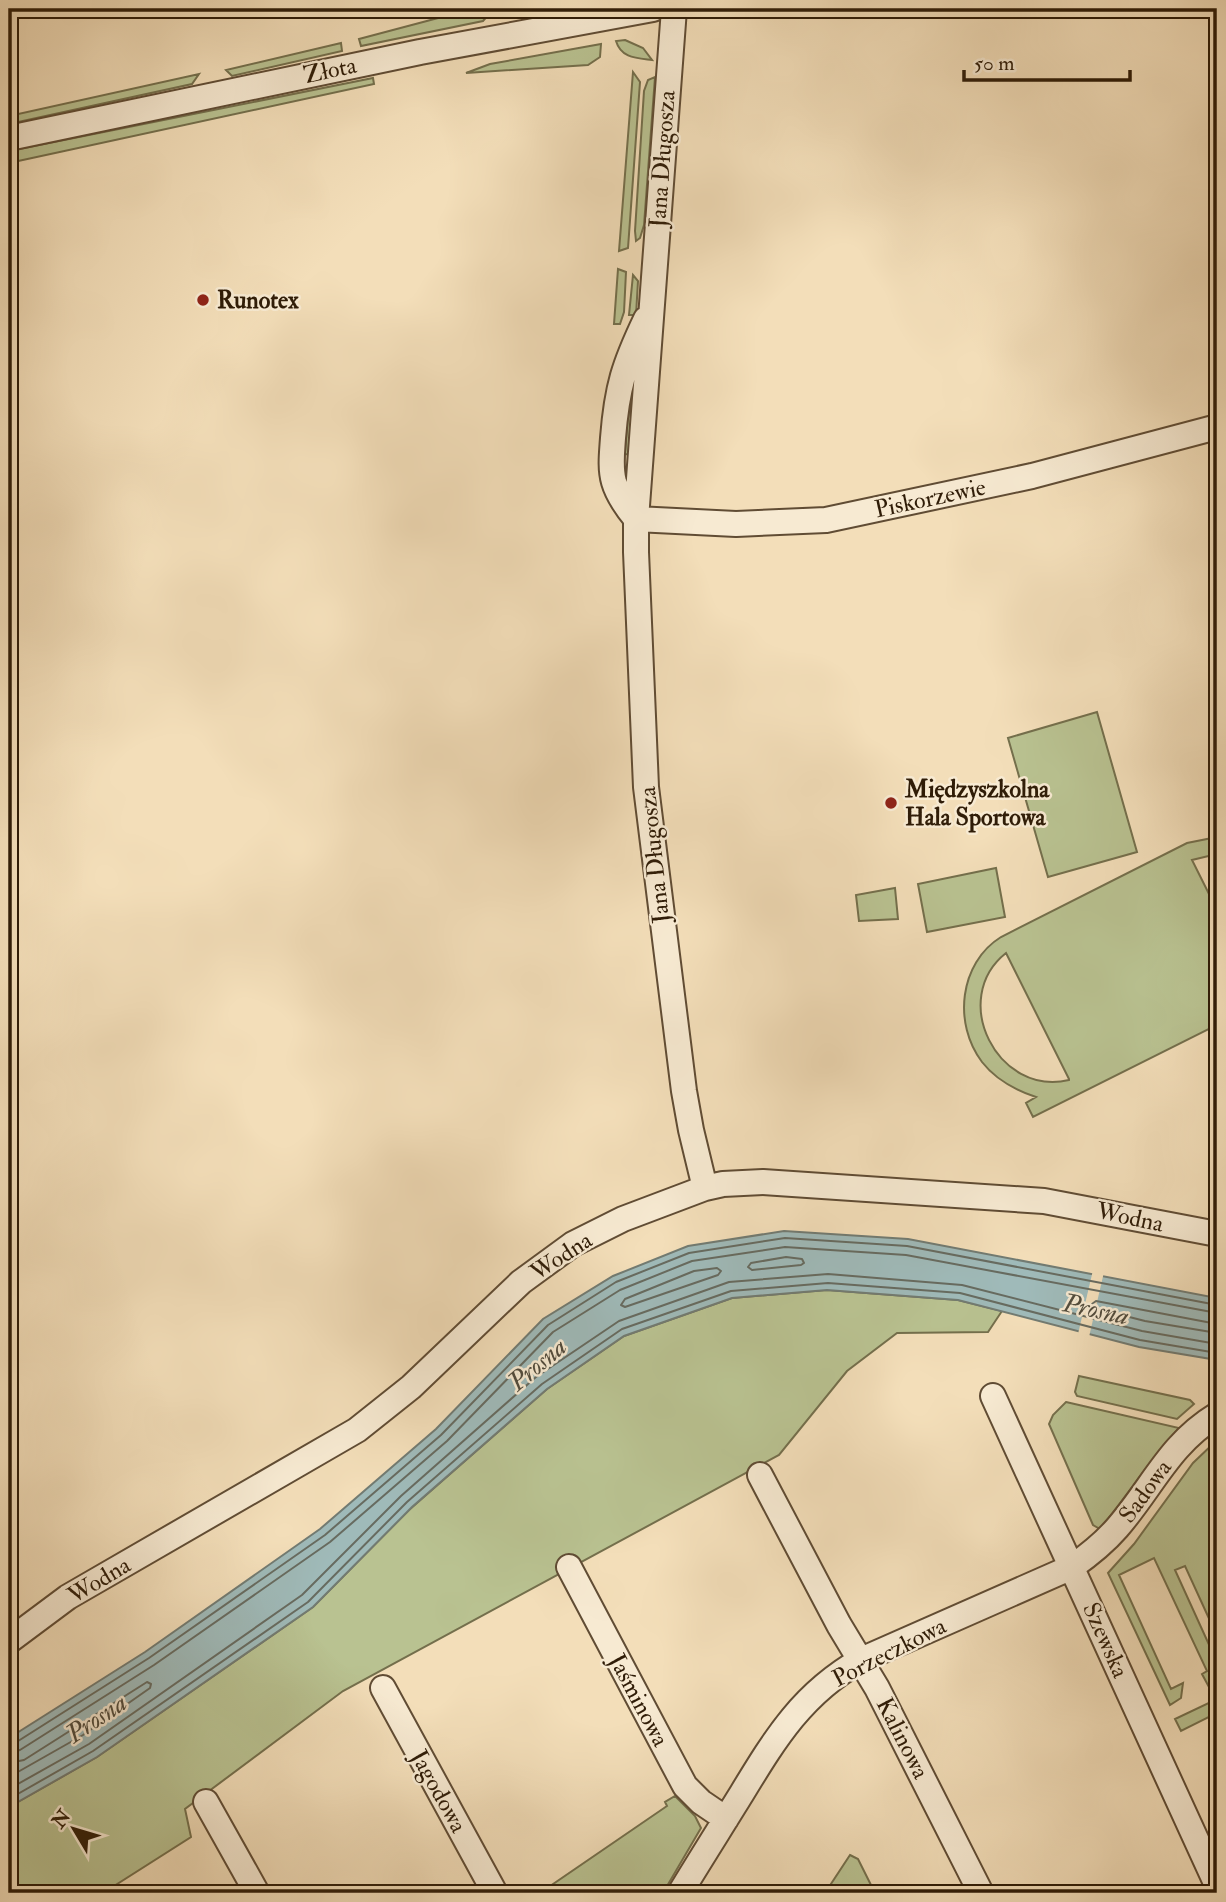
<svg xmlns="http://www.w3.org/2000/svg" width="1226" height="1902" font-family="'IM FELL Double Pica',serif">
<rect width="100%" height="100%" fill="#f3deb9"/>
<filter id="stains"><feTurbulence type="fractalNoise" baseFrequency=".00286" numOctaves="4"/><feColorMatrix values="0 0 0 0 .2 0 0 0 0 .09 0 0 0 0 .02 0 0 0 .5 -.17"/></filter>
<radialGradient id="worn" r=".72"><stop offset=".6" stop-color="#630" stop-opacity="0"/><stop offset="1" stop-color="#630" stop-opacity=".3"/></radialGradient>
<path fill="#b9c291" stroke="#746f4c" stroke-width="2" fill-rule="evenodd" d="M 472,9 L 490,9 L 490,13 L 483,21 L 361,46 L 359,39 Z
M 625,40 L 643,48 L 652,60 C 636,58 621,58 616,41 Z
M 341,43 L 342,51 L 232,76 L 226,70 Z
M 601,44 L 600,57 L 588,65 L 466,73 L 490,64 Z
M 633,72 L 640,82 L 628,248 L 619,251 Z
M 199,74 L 192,84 L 9,124 L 9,116 Z
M 655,77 L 644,225 L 640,238 L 636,241 L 635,231 L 644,91 L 648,80 Z
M 373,78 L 374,84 L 9,163 L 9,151 Z
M 618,269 L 626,272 L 624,312 L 620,324 L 614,324 Z
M 633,275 L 638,281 L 636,315 L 629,315 Z
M 638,371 L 634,455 L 625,454 L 630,392 Z
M 1097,712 L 1137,852 L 1048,877 L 1008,738 Z
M 1217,837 L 1217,854 L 1192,860 L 1217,910 L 1217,1025 L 1033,1117 L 1026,1103 L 1036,1097 C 1015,1090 996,1080 982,1062 C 953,1024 959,963 1001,937 L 1187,843 ZM 1006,953 L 1069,1079 L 1069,1080 C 998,1097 948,999 1006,953 Z
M 996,868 L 1005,917 L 927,932 L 918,884 Z
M 895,888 L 898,919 L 859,921 L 856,895 Z
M 827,1290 L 958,1300 L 1002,1311 L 988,1332 L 897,1333 L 847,1371 L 779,1455 L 343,1691 L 185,1809 L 191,1837 L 103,1893 L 9,1893 L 9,1807 L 97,1757 L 313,1607 L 409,1510 L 547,1389 L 624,1336 L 732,1298 Z
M 1079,1376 L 1190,1400 L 1194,1404 L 1177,1419 L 1077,1396 L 1075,1392 Z
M 1066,1402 L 1179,1428 C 1150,1460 1127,1496 1100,1529 L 1093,1525 L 1049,1424 L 1053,1415 Z
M 1217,1440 L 1217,1636 L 1185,1566 L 1175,1570 L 1216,1660 L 1217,1676 L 1210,1689 L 1202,1674 L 1207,1671 L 1154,1558 L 1119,1575 L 1171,1689 L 1183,1683 L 1181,1698 L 1170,1705 L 1108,1573 L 1134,1544 L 1193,1463 Z
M 1217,1699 L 1217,1713 L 1181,1731 L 1175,1719 Z
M 675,1796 L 695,1816 L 701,1828 L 663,1893 L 540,1893 L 667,1806 L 665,1802 Z
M 850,1855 L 858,1859 L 875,1893 L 825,1893 Z"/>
<path fill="#9fbab9" stroke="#727b72" stroke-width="2" d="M 784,1231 L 908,1239 L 1217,1298 L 1217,1360 L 1139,1347 L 958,1300 L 827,1290 L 732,1298 L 624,1336 L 547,1389 L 412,1507 L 313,1607 L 97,1757 L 9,1807 L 9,1738 L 145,1652 L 320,1529 L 436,1429 L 543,1319 L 613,1276 L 688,1246 Z"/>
<path fill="#f3deb9" d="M 1093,1270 L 1104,1272 L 1089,1337 L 1078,1334 Z"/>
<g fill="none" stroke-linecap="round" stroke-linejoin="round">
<path stroke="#676b60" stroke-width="2" d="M 786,1257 L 802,1259 L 804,1263 L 801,1265 L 752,1270 L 748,1267 L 751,1263 Z
M 717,1268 L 721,1271 L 718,1275 L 625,1307 L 621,1305 L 625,1299 L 694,1271 Z
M 1217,1324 L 1096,1301 L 1092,1304 L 1094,1308 L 1145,1321 L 1217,1333
M 9,1744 L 15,1743 L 149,1658 L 325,1535 L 441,1435 L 548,1325 L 616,1282 L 689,1253 L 785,1238 L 907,1246 L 1217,1305
M 9,1753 L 20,1750 L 154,1665 L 330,1542 L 447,1441 L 553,1332 L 620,1290 L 692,1261 L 785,1247 L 906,1255 L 1217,1313
M 9,1763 L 24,1760 L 147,1682 L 151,1684 L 150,1688 L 83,1735 L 9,1777
M 9,1789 L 89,1744 L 302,1595 L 401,1496 L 536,1377 L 619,1321 L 729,1282 L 828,1274 L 962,1285 L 1142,1331 L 1217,1344
M 9,1799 L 93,1751 L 308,1602 L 407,1502 L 542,1384 L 622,1329 L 731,1291 L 828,1283 L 960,1293 L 1140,1340 L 1217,1353"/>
<defs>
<path id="street" d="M 674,9 L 636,519 L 636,552 L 646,787 L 684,1091 L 691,1130 L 705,1188
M 9,138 L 420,52 L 653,9
M 636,519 L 736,524 L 826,520 L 1032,476 L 1217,427
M 636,519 C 627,508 618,496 614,482 C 610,468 612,453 613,438 C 617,387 624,365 646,319
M 993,1396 L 1217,1885
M 760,1475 L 839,1625 L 877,1688 L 981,1893
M 569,1567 L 685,1786 L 701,1802 L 726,1819
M 9,1641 L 68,1597 L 357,1430 L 411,1387 L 521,1282 L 573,1244 L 623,1219 L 705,1188 L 723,1184 L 763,1182 L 1044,1201 L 1217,1234
M 383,1688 L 495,1893
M 206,1802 L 257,1893
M 680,1893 C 700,1860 721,1827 742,1793 C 776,1737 803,1693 861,1660 L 1072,1567 C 1089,1555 1104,1543 1117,1528 C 1152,1488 1169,1444 1217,1415"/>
</defs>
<use href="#street" stroke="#604c34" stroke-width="28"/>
<use href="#street" stroke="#f7ead2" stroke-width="24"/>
</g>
<g fill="#8f2418" stroke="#f7ead2" stroke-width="2.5">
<circle cx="203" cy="300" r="7"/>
<circle cx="891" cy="803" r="7"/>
</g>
<g text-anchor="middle" stroke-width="5" stroke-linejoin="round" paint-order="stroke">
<g font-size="24" fill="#2f1c07" stroke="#f7ead2">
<text transform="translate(330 70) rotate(-12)" y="8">Złota</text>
<text transform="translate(662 159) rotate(-86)" y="8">Jana Długosza</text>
<text transform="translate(930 498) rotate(-12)" y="8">Piskorzewie</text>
<text transform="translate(654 855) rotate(-96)" y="8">Jana Długosza</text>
<text transform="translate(1130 1217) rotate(12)" y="8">Wodna</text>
<text transform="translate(561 1256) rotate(-33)" y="8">Wodna</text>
<text transform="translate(1145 1491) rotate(-54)" y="8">Sadowa</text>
<text transform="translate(99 1580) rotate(-31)" y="8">Wodna</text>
<text transform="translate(1106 1640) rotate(66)" y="8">Szewska</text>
<text transform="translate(889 1652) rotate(-27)" y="8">Porzeczkowa</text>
<text transform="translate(639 1700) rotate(62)" y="8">Jaśminowa</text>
<text transform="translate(903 1738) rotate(63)" y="8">Kalinowa</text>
<text transform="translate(439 1791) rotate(61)" y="8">Jagodowa</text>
</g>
<g font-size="24" font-weight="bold" fill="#2f1c07" stroke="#f7ead2" text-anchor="start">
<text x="217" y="308">Runotex</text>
<text x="905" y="797">Międzyszkolna<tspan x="905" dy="28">Hala Sportowa</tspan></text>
</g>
<g font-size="26" font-style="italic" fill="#514b3c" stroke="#f7ead2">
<text transform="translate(1096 1309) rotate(12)" y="9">Prosna</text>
<text transform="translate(537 1364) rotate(-40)" y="9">Prosna</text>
<text transform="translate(96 1718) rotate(-34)" y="9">Prosna</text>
</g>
</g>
<rect width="1226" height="1902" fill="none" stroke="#f3deb9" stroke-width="35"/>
<rect x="10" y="10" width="1205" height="1881" fill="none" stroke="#2f1c07" stroke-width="3.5"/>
<rect x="18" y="18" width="1191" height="1867" fill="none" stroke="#2f1c07" stroke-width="2"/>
<g transform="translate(74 1829) rotate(308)" stroke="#f7ead2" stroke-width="5" paint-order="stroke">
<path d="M0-5L12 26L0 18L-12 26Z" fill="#2f1c07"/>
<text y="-10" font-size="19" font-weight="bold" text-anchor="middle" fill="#2f1c07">N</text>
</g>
<path d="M964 70v10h166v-10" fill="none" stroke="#2f1c07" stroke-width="3.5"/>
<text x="974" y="70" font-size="21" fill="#2f1c07" stroke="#f7ead2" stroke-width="5" paint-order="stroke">50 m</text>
<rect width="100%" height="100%" filter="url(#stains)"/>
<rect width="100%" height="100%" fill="url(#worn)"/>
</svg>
